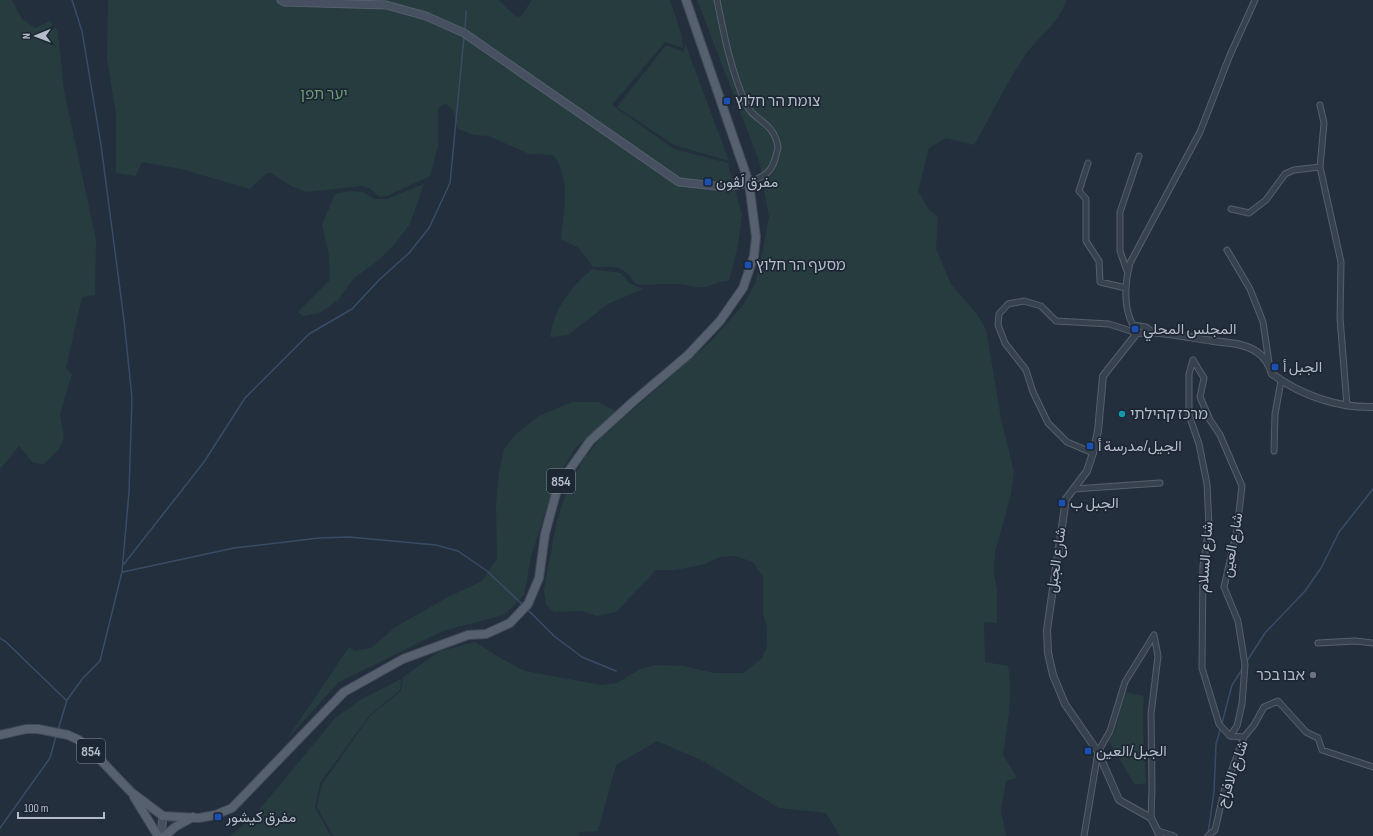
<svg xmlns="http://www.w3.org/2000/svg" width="1373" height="836" font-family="'Sofia Sans Condensed',Vazirmatn,'Noto Sans Hebrew',sans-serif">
<rect width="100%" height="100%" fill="#242f3e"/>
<path fill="#263c3f" d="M 0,0 L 12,0 L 22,19 L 35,28 L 50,21 L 58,32 L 64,90 L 96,240 L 95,295 L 82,297 L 66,368 L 72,374 L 60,414 L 64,438 L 58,450 L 44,464 L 33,463 L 19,446 L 0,469 Z
M 108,0 L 499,0 L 516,17 L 521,16 L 532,0 L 670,0 L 682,36 L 683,48 L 665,42 L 612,105 L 674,149 L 728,163 L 742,215 L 738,245 L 729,281 C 719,281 714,285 705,287 C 695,289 686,284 677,284 C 663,283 650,286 636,284 C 622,264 616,267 593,267 L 579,248 L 561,239 C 563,212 572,179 553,155 L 529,154 L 489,136 L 474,135 L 458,129 L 453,110 L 448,105 L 444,104 L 438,109 L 438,146 L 430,176 L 387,196 L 380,197 L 369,188 L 362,186 L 307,192 L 291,186 L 271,173 L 267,173 L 250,189 L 181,169 L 142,162 L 136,176 L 116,173 L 116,114 L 107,59 Z
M 697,0 L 1066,0 C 1060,23 1037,37 1024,57 C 1005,85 991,116 974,145 L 946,138 L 929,148 L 918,191 L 929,210 L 938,216 L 936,249 L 951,284 L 976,313 L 986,329 L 1001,418 L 1014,472 L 1011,495 L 995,552 L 994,574 L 997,590 L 997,623 L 984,622 L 985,662 L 1008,666 C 1014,695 1007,725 1003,755 L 1017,778 L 1006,781 L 1001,811 L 1006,836 L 840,836 L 826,813 L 779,808 L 703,761 L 657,741 L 616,765 L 598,831 L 580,832 L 578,836 L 333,836 L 317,807 L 322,784 L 370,716 L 401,691 L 403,677 L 440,651 L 475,642 L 504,660 L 525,671 L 601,685 L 617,683 L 640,669 L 656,665 L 683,666 L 714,673 L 744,673 L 761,659 L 767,647 L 767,627 L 763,615 L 763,577 L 753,562 L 735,556 L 720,557 L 705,564 L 675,570 L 656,570 L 616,612 L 597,616 L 582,611 L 554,612 L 546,605 L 544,590 L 557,520 L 569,485 L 585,457 L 602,437 L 711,341 L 743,305 L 755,284 L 762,254 L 769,217 L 759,161 Z
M 685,43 L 729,161 L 674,145 L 617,107 L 666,45 L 684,52 Z
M 424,184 L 410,224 L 394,245 L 380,259 L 353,279 L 339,299 L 320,313 L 303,316 L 298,312 L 330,280 L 329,256 L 322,225 L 335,194 L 349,191 L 363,192 L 375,199 L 387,199 Z
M 592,269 L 621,273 L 629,283 L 643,289 L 608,304 L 568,335 L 550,337 C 555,306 570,289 592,269 Z
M 572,402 L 599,402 L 617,412 L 576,447 L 563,469 L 548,504 L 531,557 L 524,595 L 504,615 L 443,631 L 339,682 L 287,739 L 349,647 L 355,651 L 371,648 L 397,626 L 450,596 L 482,581 L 497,558 L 496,505 L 499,473 L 504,449 L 517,433 L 539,416 Z
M 401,679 L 400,690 L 369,716 L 320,783 L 315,807 L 331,836 L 230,836 L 255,815 L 335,718 L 360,700 Z
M 1125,692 L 1144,696 C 1141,724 1145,754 1146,783 L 1135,785 L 1109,741 L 1115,731 Z"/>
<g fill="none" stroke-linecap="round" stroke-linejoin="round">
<path stroke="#394c67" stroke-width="1.5" d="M 465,31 L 466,11
M 124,564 L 204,462 L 245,398 L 309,334 L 352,309 L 379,280 L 409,253 L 429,228 L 450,183 L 464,37
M 123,572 L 234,548 L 319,538 L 349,537 L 436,545 L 458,551 L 487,571 L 523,605
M 527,609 L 554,636 L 582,657 L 616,671
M 0,638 L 6,642 L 66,700
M 1247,661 L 1265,633 L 1305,591 L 1321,568 L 1339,532 L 1373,489
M 1222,723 L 1232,685 L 1243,668
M 58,730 L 67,700 L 83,678 L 100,661 L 122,572 L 129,492 L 132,398 L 124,320 L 101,145 L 82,31 L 72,0
M 0,828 L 50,758 L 56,736
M 1208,834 L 1214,792 L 1216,744 L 1221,727"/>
<defs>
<path id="minor" d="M 717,0 C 724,35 731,71 746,104 C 753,121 774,121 778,147 C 778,150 776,153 776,156 C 771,174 765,175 749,183
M 1320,105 L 1324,123 L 1320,167 L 1341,262 L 1340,318 L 1347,406
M 1088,163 L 1079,191 L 1086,199 L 1086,241 L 1099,261 L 1100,282 L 1126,288
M 1231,209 L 1249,213 L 1266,200 L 1285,174 L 1294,170 L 1320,167
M 1227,250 L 1250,289 L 1263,322 L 1269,363
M 1127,271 L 1120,251 L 1120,212 L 1139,156
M 1153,332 L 1146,327 L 1133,325 C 1123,308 1125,282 1130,263 L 1200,132 L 1230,55 L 1255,0
M 1193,360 L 1189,374 L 1189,415 L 1199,444 L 1207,484 L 1209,526 L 1203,566 L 1202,668 L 1219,724 L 1230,736 L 1244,737
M 1193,360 L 1204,378 L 1200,397 L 1210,420 L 1220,435 L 1242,486 L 1237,530 L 1224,587 L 1238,621 L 1245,665 L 1242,704 L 1237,726 L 1230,736
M 1274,451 L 1275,414 L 1281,381
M 1093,453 L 1067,442 L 1048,423 L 1033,392 L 1026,370 L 1005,343 L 998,325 L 999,314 L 1008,304 L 1024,301 L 1041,306 L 1056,321 L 1109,324 L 1137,333
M 1074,489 L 1160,483
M 1318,643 L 1355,641 L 1373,643
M 1158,831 L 1174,836
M 1084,836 L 1098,752 L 1110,731 L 1125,682 L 1154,635 L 1158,656 L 1151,714 L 1152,787 L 1151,818
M 1208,836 L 1215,830 L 1224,791 L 1244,737 L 1254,725 L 1264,707 L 1278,701 L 1306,732 L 1318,738 L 1322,750 L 1373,767"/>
<path id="tertiary" d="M 1160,836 L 1151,818 L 1119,800 L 1098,752 L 1065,704 L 1053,675 L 1048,653 L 1047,630 L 1066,499 L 1087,471 L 1093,453 L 1098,431 L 1103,376 L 1137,333 C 1163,331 1187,337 1213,341 C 1227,343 1245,343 1257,352 C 1266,358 1269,365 1272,374 C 1301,395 1337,408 1373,407"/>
<path id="secondary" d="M 281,0 L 284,2 L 386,5 L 426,16 L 464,33 L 679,182 L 725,187 L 749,183
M 161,836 L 163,816"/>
<path id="primary" d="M 0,735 L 26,729 L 38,729 L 68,735 L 79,740 L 93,752 L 131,792 L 163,816 L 199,818 L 215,815 L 232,808 L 344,692 L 403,659 L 468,635 L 486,634 L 510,623 L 528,604 L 539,578 L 545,534 L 558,486 L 590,441 L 635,400 L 688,355 L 720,321 L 743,288 L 754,256 L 756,237 L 749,183 L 686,0
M 134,797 L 158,836
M 165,836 L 175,827 L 193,817"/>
</defs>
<use href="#minor" stroke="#565f6c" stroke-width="7"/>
<use href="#tertiary" stroke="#565f6c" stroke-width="8"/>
<use href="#secondary" stroke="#565f6c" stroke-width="9"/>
<use href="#primary" stroke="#414a57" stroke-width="10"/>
<use href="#minor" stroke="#38414e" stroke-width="5"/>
<use href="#tertiary" stroke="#38414e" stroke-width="6"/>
<use href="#secondary" stroke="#465061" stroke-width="7"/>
<use href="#primary" stroke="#56606e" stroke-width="8"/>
</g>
<g fill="#1a4fb4" stroke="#1d2633" stroke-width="1.5">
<rect x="723" y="97" width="8" height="8" rx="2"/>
<rect x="704" y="178" width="8" height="8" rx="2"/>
<rect x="744" y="261" width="8" height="8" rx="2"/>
<rect x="1131" y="325" width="8" height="8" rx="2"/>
<rect x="1271" y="363" width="8" height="8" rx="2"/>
<rect x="1086" y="442" width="8" height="8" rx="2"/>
<rect x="1058" y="499" width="8" height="8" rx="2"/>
<rect x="1084" y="747" width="8" height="8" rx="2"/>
<rect x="214" y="813" width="8" height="8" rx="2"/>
</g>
<circle fill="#0f9aa8" stroke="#1d2633" stroke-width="1.5" cx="1122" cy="414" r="4"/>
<circle fill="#6b7280" stroke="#1d2633" stroke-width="1.5" cx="1313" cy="675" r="4"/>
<g text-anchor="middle" stroke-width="3.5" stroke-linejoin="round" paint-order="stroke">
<g fill="#1d2633" stroke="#878f9c" stroke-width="1">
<rect x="547" y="469" width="28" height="24" rx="3"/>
<rect x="77" y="739" width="28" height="24" rx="3"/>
</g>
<g font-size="14" font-weight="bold" fill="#b4bcc9">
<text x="561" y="486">854</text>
<text x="91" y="756">854</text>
</g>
<g font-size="15" fill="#6b9a76" stroke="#1d2633">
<text x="324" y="99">יער תפן</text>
</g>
<g font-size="15" fill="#b4bcc9" stroke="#1d2633" text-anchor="start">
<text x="735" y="106">צומת הר חלוץ</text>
<text x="716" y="187">مفرق لَڤون</text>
<text x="756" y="270">מסעף הר חלוץ</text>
<text x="1143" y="334">المجلس المحلي</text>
<text x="1283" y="372">الجبل أ</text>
<text x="1130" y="419">מרכז קהילתי</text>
<text x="1098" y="451">الجيل/مدرسة أ</text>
<text x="1070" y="508">الجبل ب</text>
<text x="1305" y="680" text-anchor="end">אבו בכר</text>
<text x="1096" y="756">الجبل/العين</text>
<text x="226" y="822">مفرق كيشور</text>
</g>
<g font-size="15" fill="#b4bcc9" stroke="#1d2633">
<text transform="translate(1232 545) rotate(-80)" y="5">شارع العين</text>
<text transform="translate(1205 557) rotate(-86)" y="5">شارع السلام</text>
<text transform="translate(1056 560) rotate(-82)" y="5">شارع الجبل</text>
<text transform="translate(1232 774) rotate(-71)" y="5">شارع الافراح</text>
</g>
</g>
<g transform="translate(36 36) rotate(269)" stroke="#1d2633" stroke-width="3" paint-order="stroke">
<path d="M0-3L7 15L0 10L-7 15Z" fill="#b4bcc9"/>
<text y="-6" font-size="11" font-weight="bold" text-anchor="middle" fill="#b4bcc9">N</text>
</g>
<path d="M18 812v6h86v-6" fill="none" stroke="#b4bcc9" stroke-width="2"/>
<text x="24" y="812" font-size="12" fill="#b4bcc9" stroke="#1d2633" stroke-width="3" paint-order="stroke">100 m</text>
</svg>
